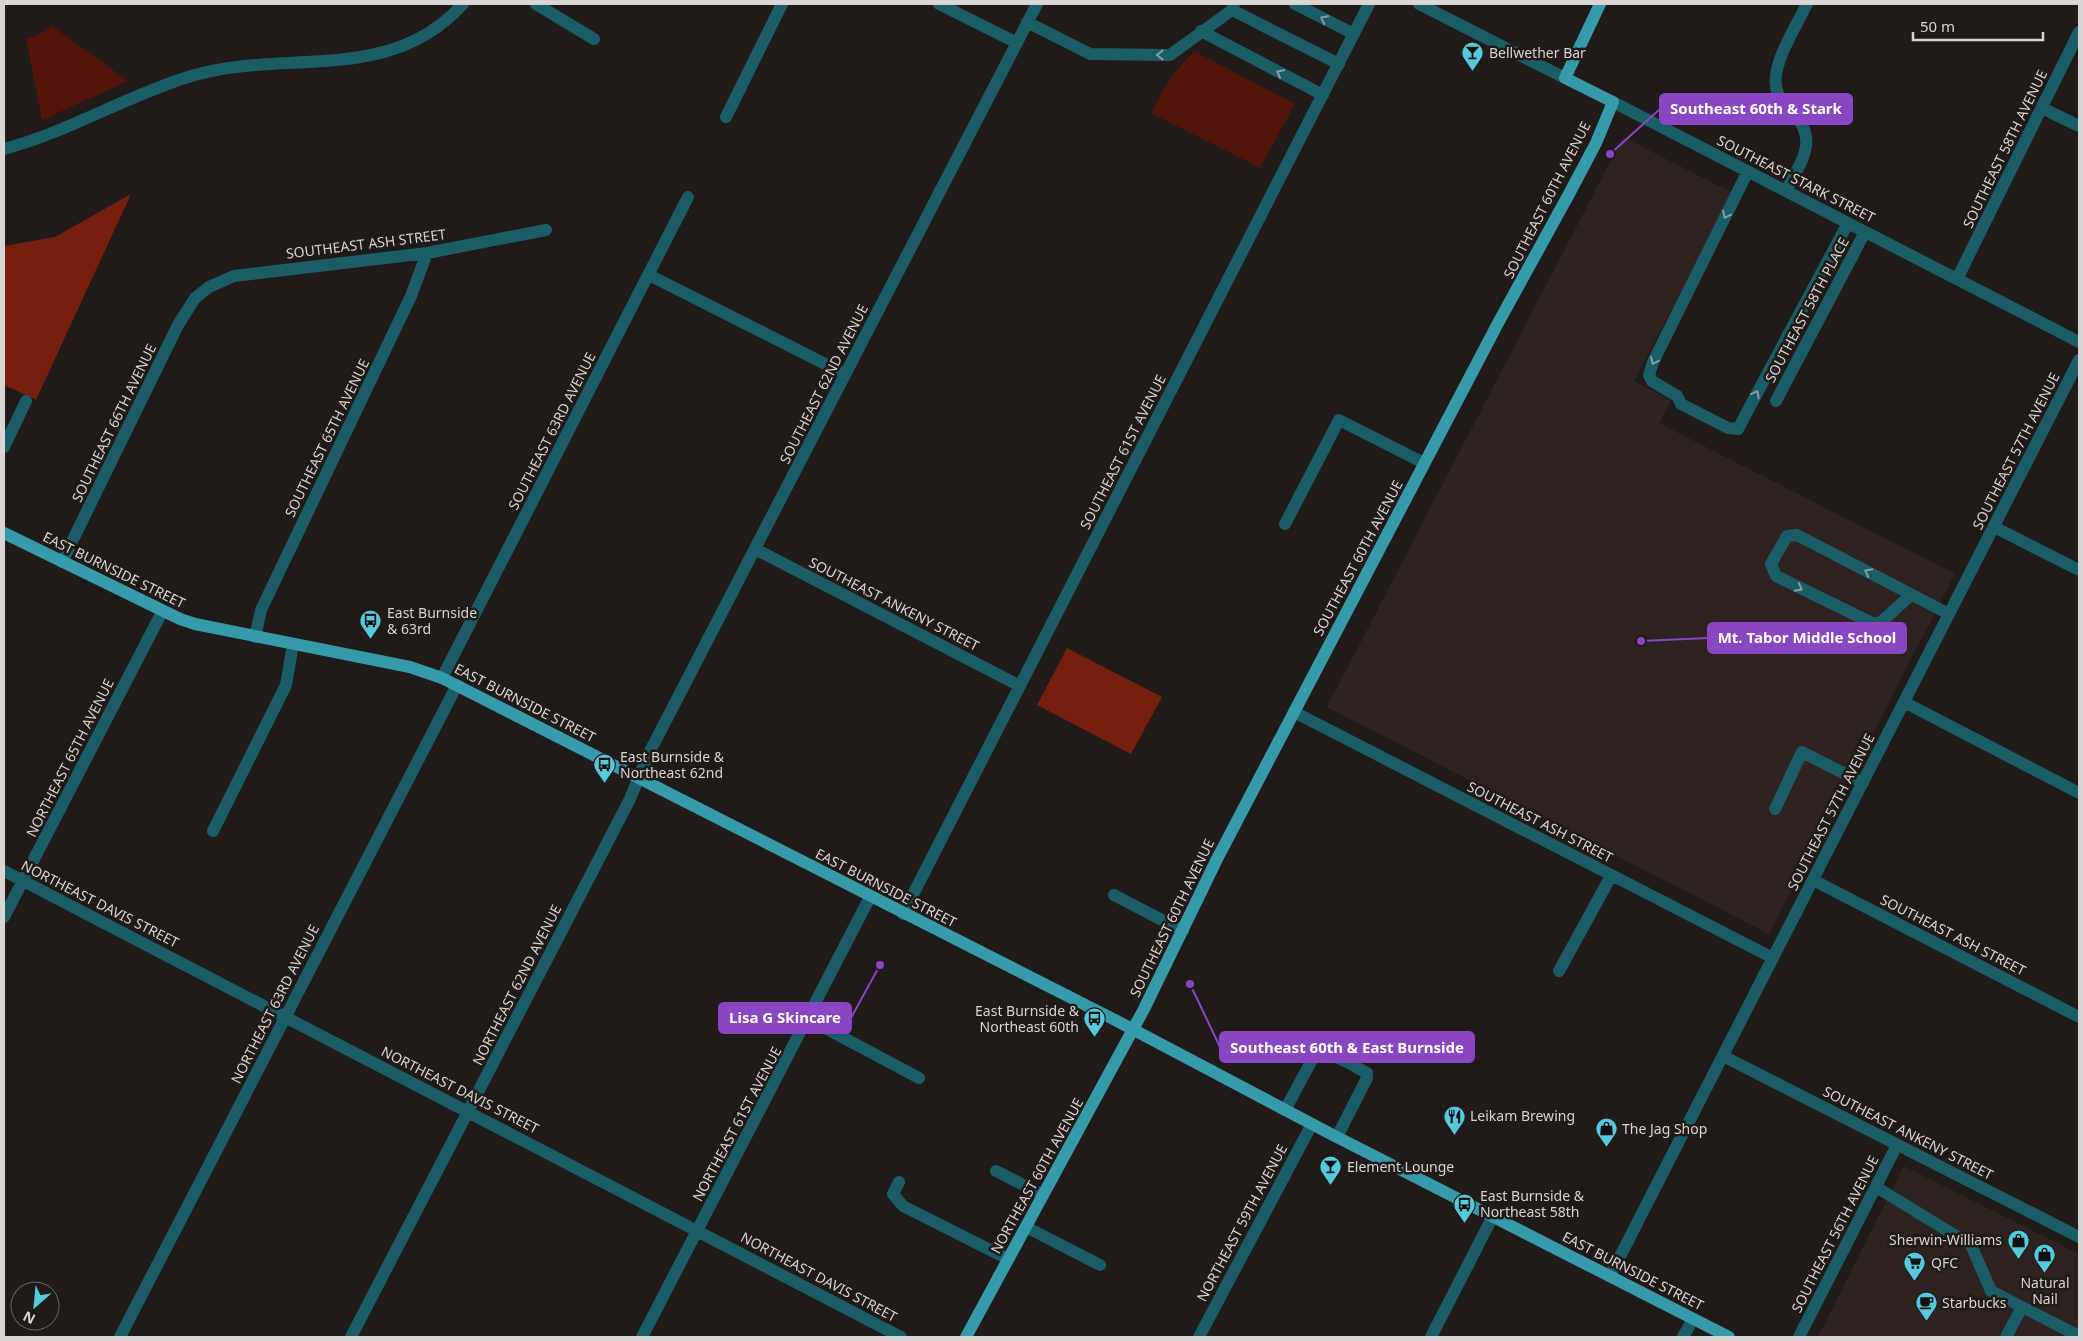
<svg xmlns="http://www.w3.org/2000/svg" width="2083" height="1341" font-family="'Noto Sans',sans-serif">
<rect width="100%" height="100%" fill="#201a18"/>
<path fill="#2e2320" d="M 1623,137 L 1733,193 L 1634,381 L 1671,400 L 1659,423 L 1955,574 L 1769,934 L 1327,707 Z
M 1904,1166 L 2079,1254 L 2079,1337 L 1818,1337 Z"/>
<path fill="#521409" d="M 52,26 L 128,81 L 42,120 L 26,38 L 37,36 Z
M 1194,51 L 1295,104 L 1260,168 L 1151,113 L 1171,77 Z"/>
<path fill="#761f0e" d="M 131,194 L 36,400 L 4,385 L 4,246 L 55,237 Z
M 1067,648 L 1162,697 L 1131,754 L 1037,705 Z"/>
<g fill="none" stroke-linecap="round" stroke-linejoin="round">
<path stroke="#1b5d67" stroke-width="12" d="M 536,4 L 594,39
M 939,4 L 1017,43
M 1295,4 L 1354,34
M 1419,4 L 1565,78
M 1232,10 L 1339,64
M 1027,22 L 1090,54 L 1170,55 L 1232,10 L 1234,4
M 1201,31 L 1323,95
M 1613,102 L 2079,342
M 2042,108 L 2079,126
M 726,117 L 782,4
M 4,149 C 68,132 124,97 188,77 C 283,47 388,87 463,4
M 1748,171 L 1653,362 L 1649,375 L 1652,381 L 1677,396 L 1681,404 L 1728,428 L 1738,429 L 1848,223
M 1786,191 C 1801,161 1820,140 1792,112 C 1784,104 1777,97 1776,86 C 1772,63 1797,25 1807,4
M 649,275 L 845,374
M 1957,279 L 2079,32
M 1776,401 L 1865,232
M 4,447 L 26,401
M 1285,524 L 1339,420 L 1424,463
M 1994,527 L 2079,570
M 755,549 L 1020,686
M 62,562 L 178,325 L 195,298 L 209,287 L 234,276 L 427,253 L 546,230
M 1911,595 L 1882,621 L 1877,624 L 1872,623 L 1776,576 L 1771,564 L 1787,536 L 1797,535 L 1949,614
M 255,637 L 261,610 L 411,296 L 427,253
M 442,678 L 688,197
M 1904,702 L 2079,793
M 1294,712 L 1773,958
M 1775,809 L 1802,752 L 1863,783
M 213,831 L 286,685 L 293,644
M 4,871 L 901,1337
M 1813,880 L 2079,1017
M 1114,895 L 1183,931
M 903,914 L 1369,4
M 4,917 L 162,612
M 1559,971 L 1611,876
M 808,1019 L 919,1078
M 1723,1056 L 2079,1237
M 1285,1110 L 1313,1058 C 1331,1049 1351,1065 1367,1073 L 1367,1078 L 1337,1137
M 996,1171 L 1043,1195
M 899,1182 L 893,1194 L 903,1206 L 1008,1259
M 1876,1187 L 1971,1245 L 1991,1291 L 2022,1307 L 2006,1337
M 1026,1227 L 1100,1265
M 1610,1276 L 2079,360
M 2022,1307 L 2079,1336
M 120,1337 L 457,685
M 351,1337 L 630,799 L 647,757 L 1037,4
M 642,1337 L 870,897
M 1199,1337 L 1312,1124
M 1431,1337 L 1493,1216
M 1683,1337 L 1693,1319
M 1799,1337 L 1897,1145"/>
<path stroke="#359aaa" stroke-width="12" d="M 4,533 L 180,619 L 195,624 L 410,667 L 442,678 L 1115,1020 L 1329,1133 L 1729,1337
M 966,1337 L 1144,1009 L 1217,859 L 1497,325 L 1569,194 L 1596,143 L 1613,102 L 1565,78 L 1600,4"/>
</g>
<defs><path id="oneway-chevron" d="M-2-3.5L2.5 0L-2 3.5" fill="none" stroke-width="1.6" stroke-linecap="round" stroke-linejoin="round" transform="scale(1.25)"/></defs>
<g stroke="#849fa3">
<use href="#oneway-chevron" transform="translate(1324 19) rotate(-153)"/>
<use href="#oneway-chevron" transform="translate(1160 55) rotate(-180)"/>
<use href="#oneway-chevron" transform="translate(1280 73) rotate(-152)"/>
<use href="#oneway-chevron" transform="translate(1726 215) rotate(116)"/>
<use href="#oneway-chevron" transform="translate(1654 361) rotate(115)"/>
<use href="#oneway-chevron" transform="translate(1756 394) rotate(-62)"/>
<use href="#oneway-chevron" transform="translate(1868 572) rotate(-152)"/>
<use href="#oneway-chevron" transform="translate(1799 588) rotate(27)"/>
</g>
<defs>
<symbol id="bar-pin" viewBox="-11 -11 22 30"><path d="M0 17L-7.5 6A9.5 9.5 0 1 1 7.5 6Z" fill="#54cadd" stroke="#201a18"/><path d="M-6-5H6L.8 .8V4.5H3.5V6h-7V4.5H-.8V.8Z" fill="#111"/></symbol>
<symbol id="bus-pin" viewBox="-11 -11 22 30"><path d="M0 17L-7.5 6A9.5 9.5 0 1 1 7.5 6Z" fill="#54cadd" stroke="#201a18"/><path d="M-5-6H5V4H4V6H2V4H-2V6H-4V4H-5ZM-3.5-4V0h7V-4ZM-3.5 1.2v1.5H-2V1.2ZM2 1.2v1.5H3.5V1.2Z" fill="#111"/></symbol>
<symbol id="restaurant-pin" viewBox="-11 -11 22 30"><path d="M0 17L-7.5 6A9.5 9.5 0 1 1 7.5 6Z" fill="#54cadd" stroke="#201a18"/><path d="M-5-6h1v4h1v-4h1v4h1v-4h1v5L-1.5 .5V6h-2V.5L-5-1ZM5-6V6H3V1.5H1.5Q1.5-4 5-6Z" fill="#111"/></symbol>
<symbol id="shop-pin" viewBox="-11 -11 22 30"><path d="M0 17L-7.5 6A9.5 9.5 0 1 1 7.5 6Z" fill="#54cadd" stroke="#201a18"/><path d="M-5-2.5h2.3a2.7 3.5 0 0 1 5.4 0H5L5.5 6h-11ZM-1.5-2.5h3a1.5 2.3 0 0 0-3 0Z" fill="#111"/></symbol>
<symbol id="supermarket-pin" viewBox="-11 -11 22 30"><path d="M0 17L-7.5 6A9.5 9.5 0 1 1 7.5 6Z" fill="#54cadd" stroke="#201a18"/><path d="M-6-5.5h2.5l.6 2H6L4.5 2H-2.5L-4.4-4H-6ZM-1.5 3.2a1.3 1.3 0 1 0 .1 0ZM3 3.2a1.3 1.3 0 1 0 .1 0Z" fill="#111"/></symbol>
<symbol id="cafe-pin" viewBox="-11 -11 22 30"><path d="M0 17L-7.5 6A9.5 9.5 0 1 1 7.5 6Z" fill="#54cadd" stroke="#201a18"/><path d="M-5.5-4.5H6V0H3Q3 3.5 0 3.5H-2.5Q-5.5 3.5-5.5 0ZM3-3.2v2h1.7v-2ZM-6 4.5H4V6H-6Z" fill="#111"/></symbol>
</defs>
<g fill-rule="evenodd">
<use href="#bar-pin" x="1460" y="40" width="25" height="34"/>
<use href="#bus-pin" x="358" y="608" width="25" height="34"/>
<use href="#bus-pin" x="592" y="752" width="25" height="34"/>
<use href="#bus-pin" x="1082" y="1006" width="25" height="34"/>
<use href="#restaurant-pin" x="1442" y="1104" width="25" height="34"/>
<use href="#shop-pin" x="1594" y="1116" width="25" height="34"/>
<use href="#bar-pin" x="1318" y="1154" width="25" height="34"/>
<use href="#bus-pin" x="1452" y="1192" width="25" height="34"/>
<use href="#shop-pin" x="2006" y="1228" width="25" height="34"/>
<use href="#shop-pin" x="2032" y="1242" width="25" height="34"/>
<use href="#supermarket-pin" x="1902" y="1250" width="25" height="34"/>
<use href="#cafe-pin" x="1914" y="1290" width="25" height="34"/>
</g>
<g text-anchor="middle" stroke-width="5" stroke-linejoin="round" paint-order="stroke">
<g font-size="14" fill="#d9d5d4" stroke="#201a18" text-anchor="start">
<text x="1489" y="58">Bellwether Bar</text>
<text x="387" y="618">East Burnside<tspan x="387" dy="16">&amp; 63rd</tspan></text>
<text x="620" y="762">East Burnside &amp;<tspan x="620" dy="16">Northeast 62nd</tspan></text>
<text x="1079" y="1016" text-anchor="end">East Burnside &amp;<tspan x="1079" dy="16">Northeast 60th</tspan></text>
<text x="1470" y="1121">Leikam Brewing</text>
<text x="1622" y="1134">The Jag Shop</text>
<text x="1347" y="1172">Element Lounge</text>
<text x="1480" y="1201">East Burnside &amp;<tspan x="1480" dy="16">Northeast 58th</tspan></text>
<text x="2002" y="1245" text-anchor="end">Sherwin-Williams</text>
<text x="1931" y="1268">QFC</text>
<text x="2045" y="1288" text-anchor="middle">Natural<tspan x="2045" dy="16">Nail</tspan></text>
<text x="1942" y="1308">Starbucks</text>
</g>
<g font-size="14" fill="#d9d5d4" stroke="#201a18">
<text transform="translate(2005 149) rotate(-64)" y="5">SOUTHEAST 58TH AVENUE</text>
<text transform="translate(1796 179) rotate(27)" y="5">SOUTHEAST STARK STREET</text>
<text transform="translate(1547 200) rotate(-63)" y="5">SOUTHEAST 60TH AVENUE</text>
<text transform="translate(366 244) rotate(-7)" y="5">SOUTHEAST ASH STREET</text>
<text transform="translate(1807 310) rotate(-62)" y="5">SOUTHEAST 58TH PLACE</text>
<text transform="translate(824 384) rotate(-63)" y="5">SOUTHEAST 62ND AVENUE</text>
<text transform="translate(114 423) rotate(-64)" y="5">SOUTHEAST 66TH AVENUE</text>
<text transform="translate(552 431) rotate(-63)" y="5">SOUTHEAST 63RD AVENUE</text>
<text transform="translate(327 438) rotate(-64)" y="5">SOUTHEAST 65TH AVENUE</text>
<text transform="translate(2016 451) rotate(-63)" y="5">SOUTHEAST 57TH AVENUE</text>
<text transform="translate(1123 452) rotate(-63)" y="5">SOUTHEAST 61ST AVENUE</text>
<text transform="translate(1358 558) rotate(-62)" y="5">SOUTHEAST 60TH AVENUE</text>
<text transform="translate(114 570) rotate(26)" y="5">EAST BURNSIDE STREET</text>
<text transform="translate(894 604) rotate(27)" y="5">SOUTHEAST ANKENY STREET</text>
<text transform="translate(525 703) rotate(27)" y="5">EAST BURNSIDE STREET</text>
<text transform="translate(70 758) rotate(-63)" y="5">NORTHEAST 65TH AVENUE</text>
<text transform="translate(1831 812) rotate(-63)" y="5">SOUTHEAST 57TH AVENUE</text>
<text transform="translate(1540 822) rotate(27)" y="5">SOUTHEAST ASH STREET</text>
<text transform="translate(886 888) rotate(27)" y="5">EAST BURNSIDE STREET</text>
<text transform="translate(100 904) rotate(27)" y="5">NORTHEAST DAVIS STREET</text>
<text transform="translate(1172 918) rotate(-64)" y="5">SOUTHEAST 60TH AVENUE</text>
<text transform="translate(1953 935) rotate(27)" y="5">SOUTHEAST ASH STREET</text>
<text transform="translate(517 985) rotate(-63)" y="5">NORTHEAST 62ND AVENUE</text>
<text transform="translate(275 1004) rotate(-63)" y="5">NORTHEAST 63RD AVENUE</text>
<text transform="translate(460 1090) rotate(27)" y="5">NORTHEAST DAVIS STREET</text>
<text transform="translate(737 1124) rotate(-62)" y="5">NORTHEAST 61ST AVENUE</text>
<text transform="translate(1908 1133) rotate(27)" y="5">SOUTHEAST ANKENY STREET</text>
<text transform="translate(1037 1176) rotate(-61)" y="5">NORTHEAST 60TH AVENUE</text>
<text transform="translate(1242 1223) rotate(-62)" y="5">NORTHEAST 59TH AVENUE</text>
<text transform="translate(1835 1234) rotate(-63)" y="5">SOUTHEAST 56TH AVENUE</text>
<text transform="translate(1633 1271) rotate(27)" y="5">EAST BURNSIDE STREET</text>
<text transform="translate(819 1277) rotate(28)" y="5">NORTHEAST DAVIS STREET</text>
</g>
</g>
<path fill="none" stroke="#8945c2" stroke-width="2" d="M1610 154L1660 109M1641 641L1708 638M880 965L851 1018M1190 984L1220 1047"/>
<g fill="#8945c2" stroke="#201a18" stroke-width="2">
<circle cx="1610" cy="154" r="5"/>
<circle cx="1641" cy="641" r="5"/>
<circle cx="880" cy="965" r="5"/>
<circle cx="1190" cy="984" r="5"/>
</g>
<g fill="#8945c2" stroke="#8945c2" stroke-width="2">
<rect x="1660" y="94" width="192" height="30" rx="5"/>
<rect x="1708" y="623" width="198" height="30" rx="5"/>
<rect x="719" y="1003" width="132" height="30" rx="5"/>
<rect x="1220" y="1032" width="254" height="30" rx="5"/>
</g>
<g font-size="15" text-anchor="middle" font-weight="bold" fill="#fff">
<text x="1756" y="114">Southeast 60th &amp; Stark</text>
<text x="1807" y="643">Mt. Tabor Middle School</text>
<text x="785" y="1023">Lisa G Skincare</text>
<text x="1347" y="1053">Southeast 60th &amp; East Burnside</text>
</g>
<rect width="2083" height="1341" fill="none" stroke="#d9d5d4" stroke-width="10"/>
<g transform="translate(35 1306) rotate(207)"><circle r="24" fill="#201a18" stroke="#6a6563"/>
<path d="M0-4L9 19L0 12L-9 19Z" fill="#54cadd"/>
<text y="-8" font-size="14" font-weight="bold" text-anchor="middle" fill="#d9d5d4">N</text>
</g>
<path d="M1913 32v8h130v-8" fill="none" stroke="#d9d5d4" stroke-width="2.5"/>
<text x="1920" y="32" font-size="15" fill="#d9d5d4" stroke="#201a18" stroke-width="4" paint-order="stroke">50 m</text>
</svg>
